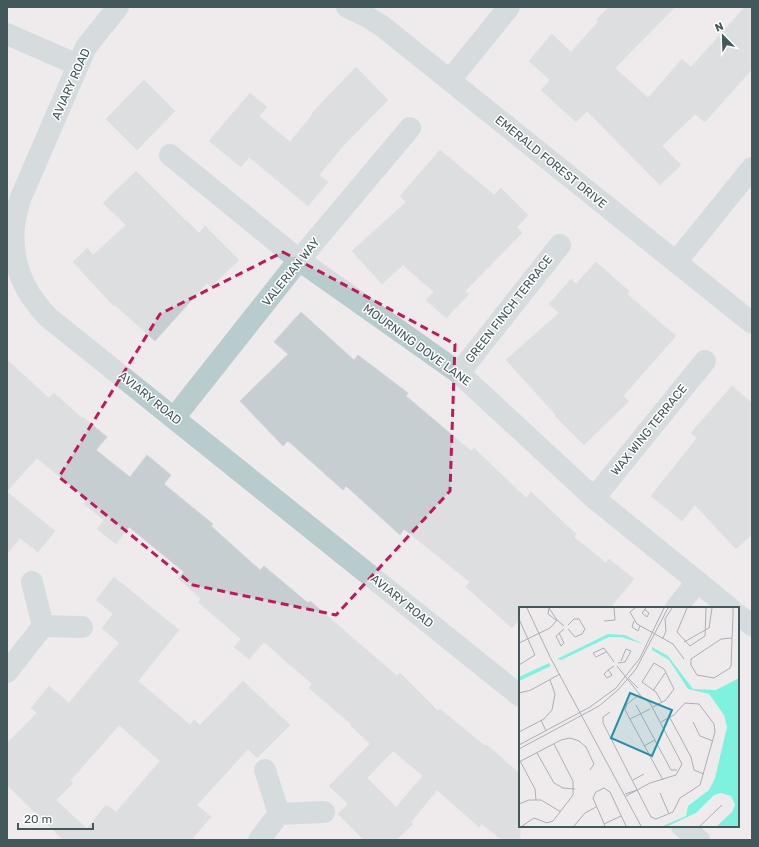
<svg xmlns="http://www.w3.org/2000/svg" width="759" height="847" font-family="Rubik,sans-serif">
<rect width="100%" height="100%" fill="#efebed"/>
<path fill="#c7ced1" stroke="#cfd5d8" fill-rule="evenodd" d="M 609,7 L 675,7 L 615,68 L 648,98 L 682,59 L 691,67 L 745,7 L 752,7 L 752,69 L 705,122 L 695,114 L 662,146 L 681,165 L 660,185 L 587,111 L 576,122 L 541,90 L 550,80 L 529,61 L 552,34 L 571,52 L 598,22 L 596,20 Z
M 356,67 L 388,100 L 344,145 L 319,175 L 328,182 L 308,206 L 249,157 L 241,167 L 209,141 L 250,93 L 267,107 L 259,116 L 290,142 L 313,114 L 312,113 Z
M 144,80 L 175,111 L 137,150 L 106,119 Z
M 440,150 L 494,195 L 501,188 L 528,215 L 517,227 L 522,233 L 465,291 L 469,294 L 446,318 L 426,300 L 434,292 L 403,265 L 382,284 L 352,251 L 406,202 L 400,196 Z
M 136,171 L 187,222 L 188,222 L 199,233 L 205,226 L 239,260 L 211,287 L 207,283 L 155,341 L 115,305 L 114,306 L 73,262 L 87,248 L 93,255 L 126,225 L 103,203 Z
M 596,262 L 629,291 L 627,294 L 676,336 L 623,396 L 629,401 L 584,445 L 555,416 L 556,415 L 506,360 L 559,313 L 549,304 L 571,279 L 576,284 Z
M 301,312 L 354,360 L 358,355 L 408,393 L 406,396 L 471,451 L 474,448 L 526,498 L 531,492 L 576,534 L 574,537 L 606,563 L 609,559 L 634,579 L 610,608 L 520,608 L 520,619 L 512,628 L 466,587 L 470,582 L 404,529 L 400,535 L 346,486 L 343,490 L 288,441 L 283,446 L 240,401 L 288,354 L 274,342 Z
M 7,360 L 49,398 L 54,393 L 82,418 L 83,417 L 107,437 L 96,450 L 130,477 L 147,455 L 171,475 L 164,484 L 213,524 L 211,526 L 260,570 L 264,566 L 308,603 L 310,601 L 397,676 L 400,673 L 438,711 L 440,709 L 485,746 L 487,745 L 520,774 L 520,840 L 502,840 L 482,824 L 479,827 L 437,790 L 411,822 L 413,824 L 396,840 L 364,840 L 338,814 L 348,804 L 329,786 L 370,744 L 350,725 L 351,724 L 309,688 L 312,684 L 264,642 L 249,659 L 234,647 L 241,639 L 198,602 L 201,599 L 178,578 L 184,572 L 129,527 L 116,544 L 97,529 L 104,520 L 84,504 L 88,500 L 37,458 L 7,491 ZM 393,751 L 423,776 L 396,807 L 367,778 Z
M 732,386 L 752,403 L 752,534 L 736,549 L 695,505 L 682,521 L 651,496 L 697,438 L 691,433 Z
M 7,492 L 55,531 L 38,552 L 20,538 L 7,554 Z
M 114,577 L 179,630 L 138,681 L 190,725 L 194,720 L 200,725 L 243,681 L 290,725 L 257,758 L 248,749 L 197,805 L 211,817 L 191,840 L 63,840 L 7,785 L 7,743 L 37,713 L 31,708 L 49,686 L 69,703 L 119,643 L 102,628 L 113,614 L 96,600 ZM 119,725 L 160,761 L 116,812 L 106,805 L 87,829 L 56,800 L 73,783 L 70,781 Z"/>
<g fill="none" stroke-linecap="round" stroke-linejoin="round">
<path stroke="#b8cbcd" stroke-width="22" d="M 118,7 L 86,47 L 21,197 C 19,203 17,209 16,215 C 9,246 17,280 37,304 C 40,309 45,314 49,318 L 520,696
M 347,7 L 366,16 L 382,26 L 752,323
M 7,34 L 78,65
M 450,80 L 509,7
M 170,155 L 299,260 L 459,373 L 594,498 L 730,608
M 676,262 L 752,168
M 459,373 L 560,245
M 174,418 L 299,260 L 410,128
M 594,498 L 705,361
M 32,582 L 43,626 L 82,627
M 676,608 L 697,582
M 738,615 L 752,625
M 7,672 L 43,626
M 265,770 L 279,814 L 324,812
M 682,826 L 699,840
M 259,840 L 279,814"/>
</g>
<path d="M0 0H759V847H0ZM 283,252 L 455,344 L 450,491 L 336,615 L 193,585 L 59,477 L 160,314 Z" fill="#efebed" fill-opacity=".55" fill-rule="evenodd"/>
<path fill="none" stroke="#c2185b" stroke-width="3" stroke-dasharray="8 5" stroke-linejoin="round" d="M 283,252 L 455,344 L 450,491 L 336,615 L 193,585 L 59,477 L 160,314 Z"/>
<g text-anchor="middle" stroke-width="3" stroke-linejoin="round" paint-order="stroke">
<g font-size="12" fill="#43585a" stroke="#fff">
<text transform="translate(71 84) rotate(-66)" y="4">AVIARY ROAD</text>
<text transform="translate(551 162) rotate(39)" y="4">EMERALD FOREST DRIVE</text>
<text transform="translate(291 272) rotate(-51)" y="4">VALERIAN WAY</text>
<text transform="translate(509 309) rotate(-52)" y="4">GREEN FINCH TERRACE</text>
<text transform="translate(417 345) rotate(36)" y="4">MOURNING DOVE LANE</text>
<text transform="translate(150 398) rotate(39)" y="4">AVIARY ROAD</text>
<text transform="translate(649 430) rotate(-51)" y="4">WAX WING TERRACE</text>
<text transform="translate(402 601) rotate(39)" y="4">AVIARY ROAD</text>
</g>
</g>
<g transform="translate(519 607)">
<rect width="220" height="220" fill="#efebed"/>
<path d="M 89,27 L 106,28 L 124,37 L 102,30 L 90,30 L 42,53 L 38,52 ZM 133,40 L 149,49 L 174,82 L 197,83 L 220,71 L 220,219 L 198,219 L 213,205 L 216,198 L 212,189 L 202,186 L 195,188 L 177,206 L 149,219 L 144,219 L 167,209 L 169,199 L 190,183 L 196,171 L 208,120 L 205,108 L 190,87 L 169,82 L 150,53 L 133,43 ZM 30,56 L 32,59 L 0,74 L 0,70 Z" fill="#7ef2df"/>
<path fill="none" stroke="#aab0b2" stroke-width="1" d="M 8,1 L 31,50 L 122,219M 30,1 L 29,7 L 37,13M 30,1 L 38,13M 116,1 L 111,5 L 118,17 L 154,37 L 165,52M 168,1 L 158,25 L 171,39 L 186,29 L 187,1M 125,2 L 130,6 L 128,10 L 123,6 L 127,1M 0,12 L 16,48 L 0,58M 85,14 L 96,13 L 95,1M 115,14 L 113,20 L 119,24 L 121,19M 49,22 L 56,30 L 63,27 L 66,22 L 60,12 L 55,12 L 49,18M 40,26 L 45,36 L 42,39 L 37,29 L 45,22M 144,31 L 147,24 L 146,12 L 153,1M 213,31 L 202,32 L 172,52 L 172,58 L 178,68 L 195,71 L 211,61 L 212,59 L 214,8 L 214,1M 165,35 L 190,21 L 193,1M 0,36 L 31,21 L 38,13 L 45,19M 87,45 L 77,50 L 74,46 L 85,41 L 95,55M 99,56 L 106,55 L 112,44 L 107,42 L 102,54M 98,59 L 122,89 L 131,96 L 163,157 L 157,168 L 131,176 L 107,189M 89,63 L 85,67 L 88,71 L 93,68 L 89,63 L 95,59M 110,72 L 119,81M 134,84 L 146,66M 0,86 L 12,83 L 41,67M 121,87 L 108,97 L 106,103 L 144,173M 117,98 L 152,163 L 158,163M 134,100 L 145,94 L 146,94 L 155,82 L 145,62 L 135,56 L 123,75 L 137,85 L 143,96M 91,105 L 84,110 L 84,116 L 132,210 L 137,212 L 154,205 L 161,191 L 181,178 L 196,125 L 195,117 L 180,97 L 166,96 L 155,108 L 142,115M 151,111 L 172,150 L 175,163 L 185,167M 111,112 L 131,102M 22,113 L 27,124M 174,115 L 181,129 L 194,134M 0,125 L 25,112 L 33,103 L 36,87 L 31,73M 0,138 L 71,100 L 97,81 L 121,51 L 145,1M 125,139 L 136,133M 0,142 L 80,99 L 99,83 L 117,62 L 149,1M 18,146 L 35,176 L 44,181 L 56,182M 0,152 L 16,182 L 17,193M 0,155 L 42,133 L 51,131 L 60,134 L 67,140 L 75,157 L 71,163M 114,173 L 125,167M 141,186 L 150,207M 106,187 L 118,183M 0,197 L 10,193 L 22,193 L 42,205M 85,217 L 102,209M 3,219 L 15,211 L 28,216 L 34,214 L 54,188 L 54,174 L 35,137M 55,219 L 66,206 L 77,200M 86,219 L 74,191 L 77,185 L 85,181 L 91,185 L 107,219M 181,219 L 203,198"/>
<path fill="#2491a9" fill-opacity="0.15" stroke="#2491a9" stroke-width="2" d="M 111,86 L 153,103 L 133,149 L 92,131 Z"/>
<rect width="220" height="220" fill="none" stroke="#43585a" stroke-width="2"/>
</g>
<rect width="759" height="847" fill="none" stroke="#43585a" stroke-width="16"/>
<g transform="translate(723 36) rotate(337)" stroke="#ffffff" stroke-width="3" paint-order="stroke">
<path d="M0-3L7 15L0 10L-7 15Z" fill="#43585a"/>
<text y="-6" font-size="11" font-weight="bold" text-anchor="middle" fill="#43585a">N</text>
</g>
<path d="M18 823v6h75v-6" fill="none" stroke="#43585a" stroke-width="2"/>
<text x="24" y="823" font-size="12" fill="#43585a" stroke="#ffffff" stroke-width="3" paint-order="stroke">20 m</text>
</svg>
